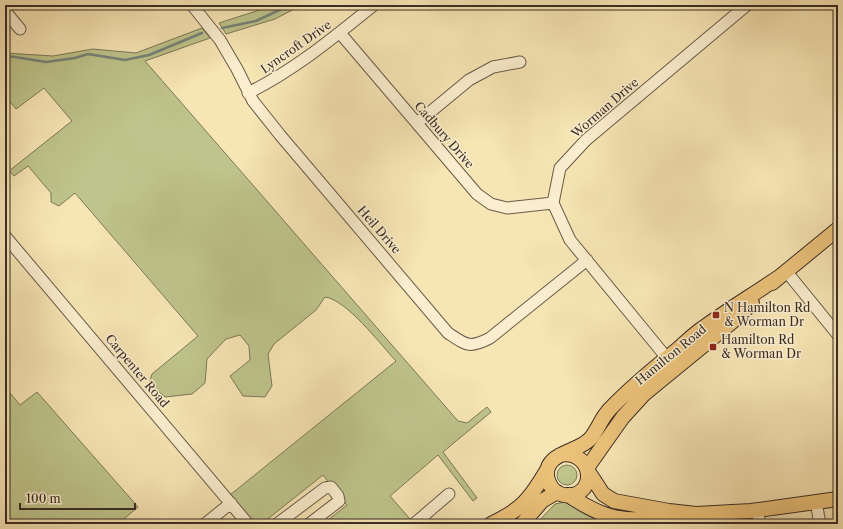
<svg xmlns="http://www.w3.org/2000/svg" width="843" height="529" font-family="'Libre Caslon Text',serif">
<rect width="100%" height="100%" fill="#f7e5b4"/>
<filter id="stains"><feTurbulence type="fractalNoise" baseFrequency=".005" numOctaves="4"/><feColorMatrix values="0 0 0 0 .2 0 0 0 0 .09 0 0 0 0 .02 0 0 0 .5 -.17"/></filter>
<radialGradient id="worn" r=".72"><stop offset=".6" stop-color="#630" stop-opacity="0"/><stop offset="1" stop-color="#630" stop-opacity=".3"/></radialGradient>
<path fill="#bec48b" stroke="#7c7858" d="M 275,5 L 302,5 L 275,19 L 226,34 L 219,23 Z
M 202,28 L 210,38 L 145,61 L 458,421 L 467,423 L 487,407 L 491,412 L 443,452 L 477,498 L 473,501 L 438,455 L 390,496 L 410,519 L 405,524 L 323,524 L 347,505 L 323,475 L 264,522 L 265,524 L 255,524 L 230,495 L 396,361 C 380,344 347,300 325,297 L 316,310 L 274,344 L 268,354 L 272,386 L 265,397 L 243,396 L 230,376 L 250,360 L 249,346 L 240,335 L 226,339 L 207,359 L 205,383 L 192,394 L 165,397 L 149,383 L 152,374 L 198,336 L 75,193 L 59,206 L 51,202 L 51,193 L 28,166 L 14,176 L 9,171 L 72,121 L 44,88 L 16,109 L 5,96 L 5,53 L 53,56 L 93,49 L 136,53 Z
M 5,387 L 20,405 L 37,392 L 138,507 L 118,524 L 52,524 L 44,521 L 21,523 L 5,518 Z
M557 475a10 10 0 1 1 20 0a10 10 0 1 1-20 0Z
M 565,502 L 599,520 L 598,524 L 536,524 L 555,504 Z"/>
<g fill="none" stroke-linecap="round" stroke-linejoin="round">
<path stroke="#76847b" stroke-width="2.5" d="M 222,28 L 256,21 L 290,5
M 5,56 L 15,57 L 46,62 L 75,58 L 88,54 L 125,60 L 149,55 L 202,33"/>
<defs>
<path id="minor" d="M 192,5 L 220,40 L 237,69 L 253,101 L 280,135 L 448,333 C 466,345 469,349 490,338 L 587,260
M 5,11 L 20,29
M 340,33 L 477,194 L 491,204 L 507,208 L 553,203
M 248,93 C 295,70 334,37 374,5
M 417,123 L 469,80 L 493,67 L 520,62
M 5,236 L 248,524
M 786,271 L 838,335
M 671,363 L 570,240 L 553,203 L 560,168 L 586,140 L 747,5
M 816,502 L 820,524
M 757,510 L 760,524
M 205,524 L 231,503
M 277,524 L 325,488 L 331,487 L 338,496 L 339,501 L 309,524
M 414,524 L 449,494"/>
<path id="major" d="M 772,283 L 838,229
M 560,455 C 589,449 599,488 573,495 C 567,496 561,495 556,492 C 551,488 548,482 547,476 C 545,452 577,453 590,439 C 598,430 601,418 610,409 C 631,387 654,368 678,349 C 686,342 694,334 703,328 C 728,310 754,294 779,277
M 587,468 L 623,417 L 644,394 L 738,317 L 752,303
M 588,471 L 603,494 L 614,501 L 669,511 L 696,514 L 751,511 L 838,499
M 568,495 C 582,504 595,512 610,516 C 630,522 653,518 673,518
M 491,524 C 521,510 530,499 547,470
M 522,524 L 542,501 L 557,492"/>
</defs>
<use href="#minor" stroke="#695b4a" stroke-width="13"/>
<use href="#major" stroke="#3a2d26" stroke-width="16"/>
<use href="#minor" stroke="#faeece" stroke-width="11"/>
<use href="#major" stroke="#ecc27a" stroke-width="14"/>
</g>
<g fill="#8f2418" stroke="#faeece" stroke-width="1.5">
<rect x="712" y="311" width="8" height="8" rx="2"/>
<rect x="709" y="343" width="8" height="8" rx="2"/>
</g>
<g text-anchor="middle" stroke-width="3" stroke-linejoin="round" paint-order="stroke">
<g font-size="12" fill="#3a2d26" stroke="#faeece">
<text transform="translate(296 47) rotate(-35)" y="4">Lyncroft Drive</text>
<text transform="translate(605 108) rotate(-41)" y="4">Worman Drive</text>
<text transform="translate(444 135) rotate(49)" y="4">Cadbury Drive</text>
<text transform="translate(379 230) rotate(49)" y="4">Heil Drive</text>
<text transform="translate(671 355) rotate(-39)" y="4">Hamilton Road</text>
<text transform="translate(137 371) rotate(50)" y="4">Carpenter Road</text>
</g>
<g font-size="12" fill="#3a2d26" stroke="#faeece" text-anchor="start">
<text x="724" y="312">N Hamilton Rd<tspan x="724" dy="14">&amp; Worman Dr</tspan></text>
<text x="721" y="344">Hamilton Rd<tspan x="721" dy="14">&amp; Worman Dr</tspan></text>
</g>
</g>
<rect width="843" height="529" fill="none" stroke="#f7e5b4" stroke-width="20"/>
<rect x="6" y="6" width="831" height="517" fill="none" stroke="#3a2d26" stroke-width="2"/>
<rect x="10" y="10" width="823" height="509" fill="none" stroke="#3a2d26"/>
<path d="M20 503v6h115v-6" fill="none" stroke="#3a2d26" stroke-width="2"/>
<text x="26" y="503" font-size="12" fill="#3a2d26" stroke="#faeece" stroke-width="3" paint-order="stroke">100 m</text>
<rect width="100%" height="100%" filter="url(#stains)"/>
<rect width="100%" height="100%" fill="url(#worn)"/>
</svg>
